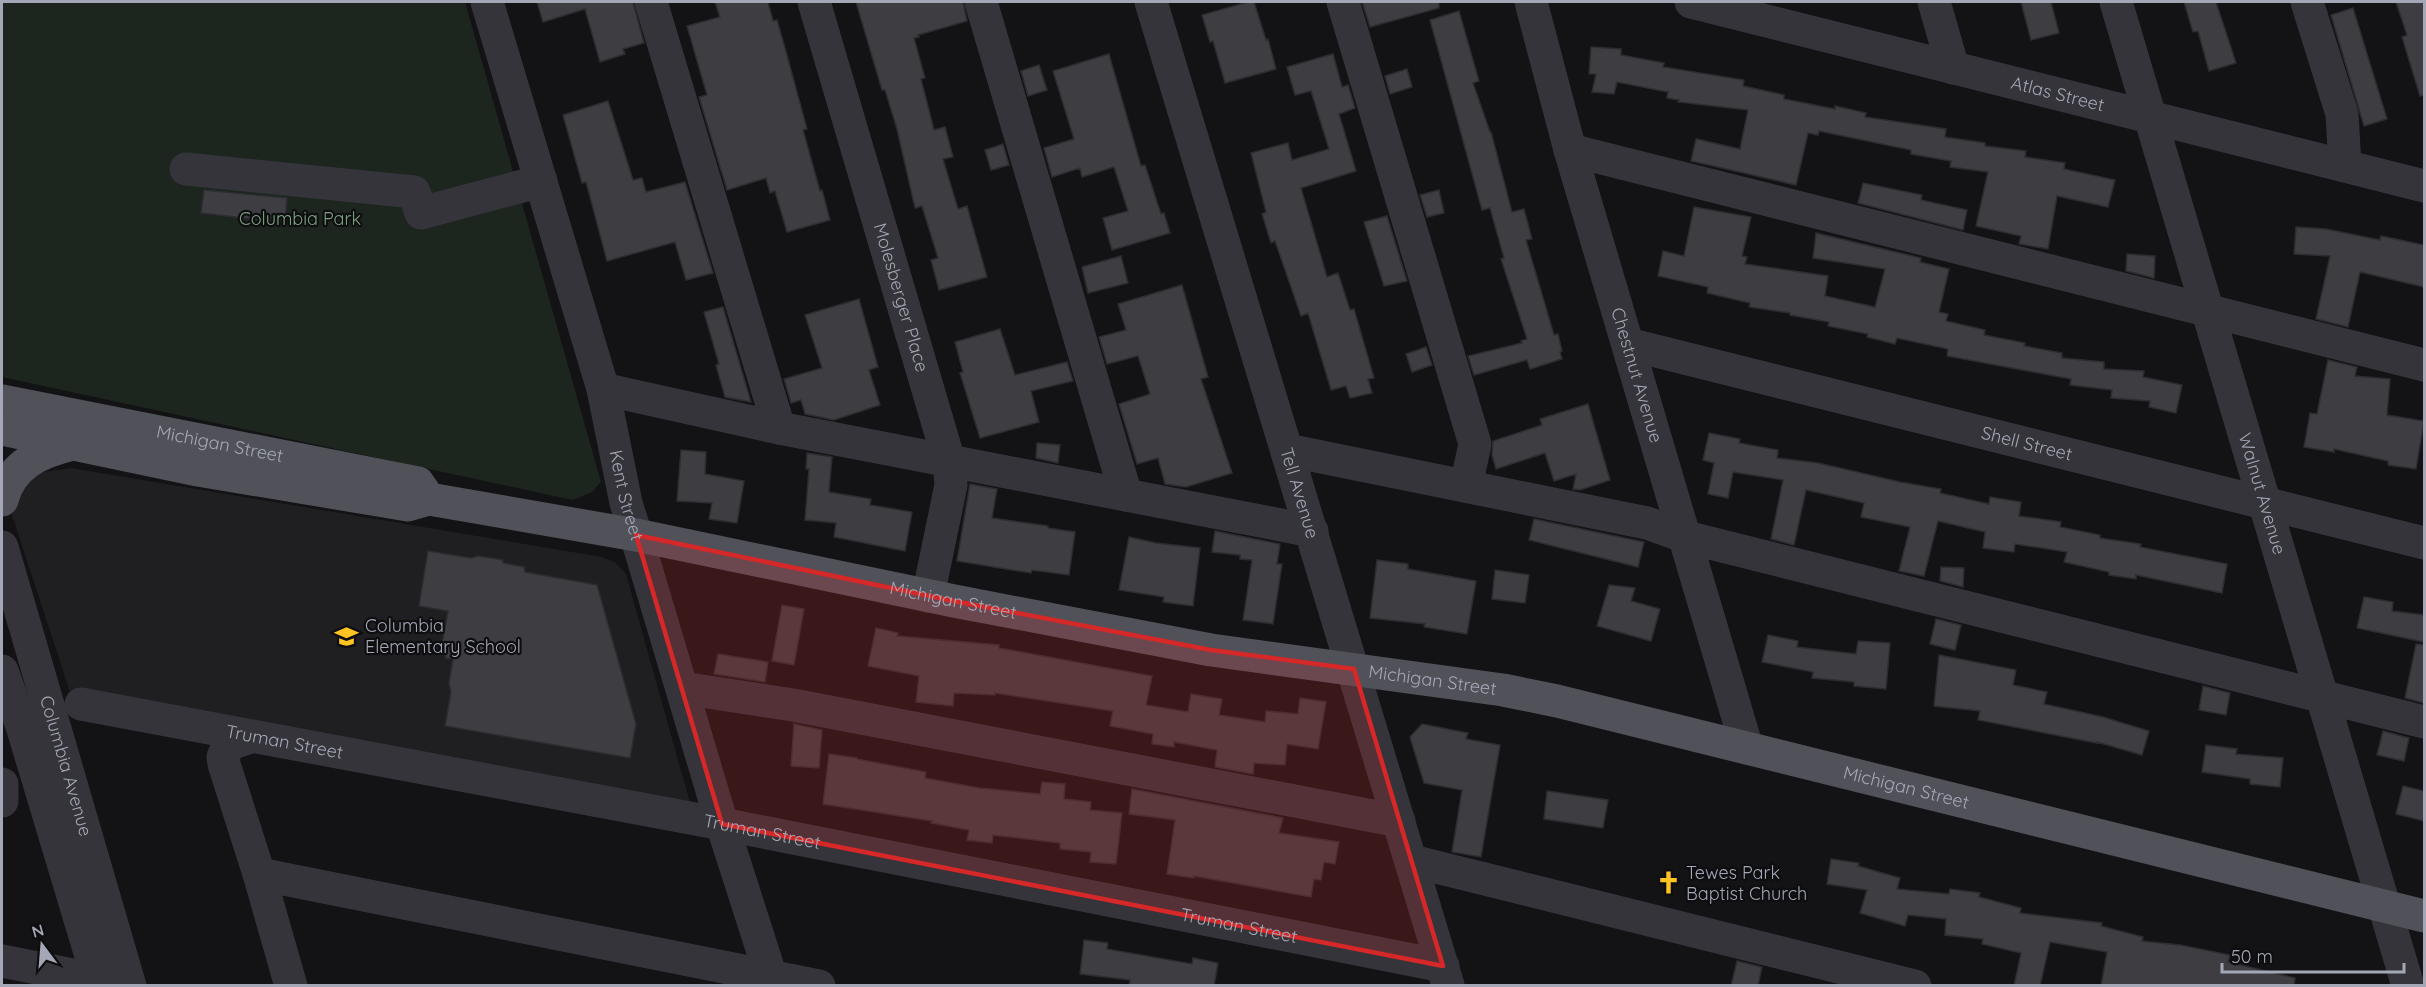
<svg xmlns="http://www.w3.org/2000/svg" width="2426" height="987" font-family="Quicksand,sans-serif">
<rect width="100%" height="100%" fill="#131315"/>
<path fill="#1f1f22" d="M 71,468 L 602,557 L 615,562 L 626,574 L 690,803 L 73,701 L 12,515 L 12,493 L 36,473 Z"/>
<path fill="#1d251f" d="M 2,2 L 465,2 L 601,482 L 592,492 L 573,500 L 2,377 Z"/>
<path fill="#3d3d42" stroke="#2d2d31" stroke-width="1.5" d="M 537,2 L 633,2 L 644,43 L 623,49 L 625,54 L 600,62 L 585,9 L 543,22 Z
M 715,2 L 768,2 L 773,21 L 777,20 L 785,48 L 807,129 L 803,130 L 820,191 L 822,190 L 830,220 L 787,232 L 775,191 L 770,193 L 766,178 L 727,190 L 699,97 L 707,95 L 687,26 L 720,17 Z
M 856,2 L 963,2 L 967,21 L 918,35 L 919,37 L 914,38 L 925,78 L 921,79 L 934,130 L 945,127 L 953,157 L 943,159 L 958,209 L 967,206 L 987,277 L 939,290 L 931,260 L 938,258 L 922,206 L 915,208 L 897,129 L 885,90 L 882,90 Z
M 1248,2 L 1254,2 L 1266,40 L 1268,39 L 1276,69 L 1225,83 L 1213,41 L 1210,42 L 1202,15 Z
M 1362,2 L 1439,2 L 1439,8 L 1370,27 Z
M 2021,2 L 2051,2 L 2059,33 L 2031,40 Z
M 2184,2 L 2216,2 L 2236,63 L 2209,71 L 2198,31 L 2193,32 Z
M 2396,2 L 2424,2 L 2424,95 L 2420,96 L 2402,37 L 2407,35 Z
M 2353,8 L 2387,119 L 2364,126 L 2331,15 Z
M 1459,11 L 1479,81 L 1473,83 L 1490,132 L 1491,132 L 1512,212 L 1524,209 L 1532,239 L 1526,240 L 1554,335 L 1558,334 L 1562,351 L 1560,352 L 1562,359 L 1530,369 L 1527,360 L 1474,375 L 1468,356 L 1522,343 L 1521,341 L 1527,339 L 1501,259 L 1504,258 L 1490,208 L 1482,210 L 1430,20 Z
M 1591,47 L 1621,49 L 1621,55 L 1664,63 L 1663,67 L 1744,80 L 1743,86 L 1784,95 L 1784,99 L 1835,109 L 1835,106 L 1866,113 L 1865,117 L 1946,129 L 1945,137 L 1985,143 L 1985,146 L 2026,151 L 2025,157 L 2065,163 L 2064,169 L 2115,180 L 2108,207 L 2057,196 L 2048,249 L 2019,244 L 2021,236 L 1976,226 L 1988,172 L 1950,167 L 1951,161 L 1911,154 L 1911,150 L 1819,131 L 1818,135 L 1808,133 L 1796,185 L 1691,161 L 1696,139 L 1740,149 L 1748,110 L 1678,102 L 1679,100 L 1667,98 L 1668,92 L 1617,82 L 1614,94 L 1592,92 L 1596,74 L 1589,74 Z
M 1109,54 L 1141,166 L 1145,165 L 1161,214 L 1164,213 L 1170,233 L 1112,250 L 1103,218 L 1128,211 L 1114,167 L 1082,177 L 1080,168 L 1052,177 L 1044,148 L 1074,139 L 1053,71 Z
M 1333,54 L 1342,87 L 1348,85 L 1355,108 L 1339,114 L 1356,171 L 1301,188 L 1327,277 L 1338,273 L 1350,310 L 1354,309 L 1374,378 L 1368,379 L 1372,393 L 1350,398 L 1346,386 L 1331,390 L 1308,313 L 1301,316 L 1275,241 L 1271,243 L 1262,214 L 1266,212 L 1251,153 L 1288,143 L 1292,160 L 1329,149 L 1311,91 L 1295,95 L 1287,67 Z
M 1039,65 L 1047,90 L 1028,96 L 1021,71 Z
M 1407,69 L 1412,87 L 1390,94 L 1385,76 Z
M 608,101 L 633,180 L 642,178 L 646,192 L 685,182 L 713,273 L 686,280 L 675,242 L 607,261 L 586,182 L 582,183 L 563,115 Z
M 1003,144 L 1009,165 L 991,170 L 985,150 Z
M 1863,183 L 1922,195 L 1921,200 L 1967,210 L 1963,230 L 1858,203 Z
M 204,190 L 287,198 L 285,223 L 201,213 Z
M 1439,190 L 1444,213 L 1427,217 L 1420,195 Z
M 1694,207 L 1751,217 L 1742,256 L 1747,257 L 1745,264 L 1828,276 L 1825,296 L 1875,307 L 1885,269 L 1813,258 L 1816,233 L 1921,258 L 1920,262 L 1949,269 L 1939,312 L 1948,314 L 1946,321 L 1985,330 L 1984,335 L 2025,343 L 2024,346 L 2062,353 L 2062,358 L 2104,362 L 2104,369 L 2144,371 L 2143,377 L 2182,385 L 2176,413 L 2149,407 L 2150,401 L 2111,398 L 2112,390 L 2070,385 L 2071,379 L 1947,356 L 1948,349 L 1897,338 L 1895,344 L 1867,337 L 1868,334 L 1828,326 L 1829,322 L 1790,315 L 1790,313 L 1749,307 L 1750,303 L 1707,293 L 1708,287 L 1658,276 L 1663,251 L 1684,256 Z
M 1387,216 L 1407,281 L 1384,286 L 1364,222 Z
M 2296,227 L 2326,229 L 2380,240 L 2381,236 L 2424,245 L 2424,287 L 2360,272 L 2348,327 L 2316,319 L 2330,256 L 2294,254 Z
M 2127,254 L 2155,256 L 2154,278 L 2126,271 Z
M 1121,256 L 1128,283 L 1088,293 L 1082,267 Z
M 1182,285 L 1208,377 L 1201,379 L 1232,473 L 1186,487 L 1165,484 L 1158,458 L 1137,464 L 1119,404 L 1150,394 L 1138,356 L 1107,364 L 1099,337 L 1126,330 L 1118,304 Z
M 859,299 L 878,367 L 869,370 L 880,405 L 834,420 L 805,414 L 801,400 L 791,403 L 784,379 L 822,368 L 805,315 Z
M 723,307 L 751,402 L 725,397 L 716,365 L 719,364 L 704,312 Z
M 1000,329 L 1015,375 L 1067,362 L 1073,381 L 1031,391 L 1039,422 L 980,438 L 960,373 L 963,372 L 955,342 Z
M 1426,347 L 1432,365 L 1412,372 L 1406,354 Z
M 2328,360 L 2357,367 L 2355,376 L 2390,379 L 2387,415 L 2424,421 L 2416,469 L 2388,465 L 2388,461 L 2334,449 L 2334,452 L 2304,447 L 2310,413 L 2317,414 Z
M 1588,404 L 1610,480 L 1580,490 L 1573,489 L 1576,474 L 1554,481 L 1545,453 L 1496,469 L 1492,455 L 1493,441 L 1542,425 L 1540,419 Z
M 1709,433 L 1740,439 L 1739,443 L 1778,450 L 1777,458 L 1818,463 L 1900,482 L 1941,489 L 1940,493 L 1989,504 L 1990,497 L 2021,502 L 2019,516 L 2061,522 L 2060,527 L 2100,535 L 2100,538 L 2141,544 L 2140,547 L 2227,564 L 2222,593 L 2136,575 L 2136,579 L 2109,575 L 2109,572 L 2064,562 L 2067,552 L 2015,544 L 2014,552 L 1983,548 L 1985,532 L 1938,521 L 1924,576 L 1899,571 L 1910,527 L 1861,517 L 1864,503 L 1806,490 L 1794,545 L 1771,539 L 1783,480 L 1733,472 L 1728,498 L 1708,494 L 1714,463 L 1703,460 Z
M 1037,443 L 1060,445 L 1058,463 L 1036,458 Z
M 681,450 L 706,452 L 705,474 L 744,481 L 737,523 L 709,519 L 712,503 L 677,501 Z
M 807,453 L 832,457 L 829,492 L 871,499 L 870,505 L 912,512 L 905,551 L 834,537 L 836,523 L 805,520 L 809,469 L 806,469 Z
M 970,484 L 997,489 L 992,518 L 1048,526 L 1048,528 L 1075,532 L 1069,575 L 1032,570 L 1031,573 L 957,561 Z
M 1534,519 L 1644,542 L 1638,567 L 1529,540 Z
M 1215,531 L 1280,544 L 1277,564 L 1282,564 L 1273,624 L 1243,620 L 1252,560 L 1240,559 L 1240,555 L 1212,552 Z
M 1129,537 L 1156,543 L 1200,548 L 1193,606 L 1163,602 L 1164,597 L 1119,590 Z
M 428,551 L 471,558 L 478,556 L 503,560 L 503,563 L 524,567 L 525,572 L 597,585 L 636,724 L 630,758 L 445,726 L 451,692 L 449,684 L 453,659 L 446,658 L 442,644 L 448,611 L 419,606 Z
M 1377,560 L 1408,564 L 1408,569 L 1476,581 L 1467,634 L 1424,627 L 1425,624 L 1370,618 Z
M 1941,567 L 1964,568 L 1963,587 L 1940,581 Z
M 1495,570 L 1529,575 L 1525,603 L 1492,599 Z
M 1609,585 L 1635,588 L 1631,601 L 1660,609 L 1651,641 L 1597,626 Z
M 2364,597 L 2393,602 L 2392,611 L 2424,615 L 2424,642 L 2357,628 Z
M 782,605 L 804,609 L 794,665 L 772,661 Z
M 1936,619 L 1961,625 L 1955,650 L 1930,644 Z
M 876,628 L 898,633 L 897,636 L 999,645 L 999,648 L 1152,676 L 1146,705 L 1188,712 L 1191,694 L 1222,699 L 1219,715 L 1265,722 L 1266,711 L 1298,714 L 1300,698 L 1326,702 L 1318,749 L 1287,744 L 1285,765 L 1254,763 L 1253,774 L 1215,767 L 1217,750 L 1174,742 L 1174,747 L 1152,744 L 1153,734 L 1110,726 L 1113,711 L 995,693 L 995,695 L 954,693 L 953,706 L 916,702 L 919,676 L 868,666 Z
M 1768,635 L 1798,641 L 1797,647 L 1856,654 L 1858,641 L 1890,643 L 1886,689 L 1854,686 L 1854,682 L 1812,678 L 1813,672 L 1762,662 Z
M 2416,644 L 2424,645 L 2424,703 L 2405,698 Z
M 718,654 L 768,662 L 765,682 L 714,674 Z
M 1939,655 L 2016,670 L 2013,685 L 2047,692 L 2044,704 L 2103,717 L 2149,731 L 2142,755 L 2097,742 L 2097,743 L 1978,720 L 1980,711 L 1934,706 Z
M 2203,686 L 2230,693 L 2226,715 L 2199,710 Z
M 794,724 L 822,730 L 819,768 L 791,766 Z
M 1422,724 L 1468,733 L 1466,739 L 1500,745 L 1481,857 L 1452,852 L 1462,790 L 1424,783 L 1410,737 Z
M 2383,731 L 2409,738 L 2404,761 L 2377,755 Z
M 2206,745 L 2237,749 L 2236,754 L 2283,758 L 2280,787 L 2250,784 L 2250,779 L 2202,772 Z
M 829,754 L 857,758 L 857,759 L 926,772 L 925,778 L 979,788 L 1040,794 L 1042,782 L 1065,784 L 1064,799 L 1091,802 L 1090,810 L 1122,813 L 1116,864 L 1090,862 L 1091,852 L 1060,849 L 1060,843 L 993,835 L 992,843 L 967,840 L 969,830 L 931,823 L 932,821 L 823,804 Z
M 2403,786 L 2424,791 L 2424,821 L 2396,814 Z
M 1132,789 L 1283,818 L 1279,833 L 1339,842 L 1335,864 L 1324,862 L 1321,880 L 1314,879 L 1311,897 L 1194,876 L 1194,878 L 1167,874 L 1175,820 L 1129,814 Z
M 1547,791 L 1608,800 L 1603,828 L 1544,819 Z
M 1831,859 L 1859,863 L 1858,866 L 1900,878 L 1897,889 L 1949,894 L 1950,889 L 1980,893 L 1979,897 L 2021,908 L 2020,913 L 2102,923 L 2101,926 L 2143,937 L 2142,941 L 2180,945 L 2230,955 L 2228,962 L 2295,978 L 2294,986 L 2101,986 L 2107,952 L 2050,942 L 2040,986 L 2014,986 L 2021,953 L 1982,944 L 1983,939 L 1945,935 L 1946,919 L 1908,915 L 1905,926 L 1860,913 L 1867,890 L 1827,884 Z
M 1084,940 L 1108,943 L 1107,949 L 1192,964 L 1193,958 L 1218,963 L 1214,986 L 1129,986 L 1130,980 L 1080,974 Z
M 1737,961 L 1762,967 L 1758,986 L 1731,986 Z"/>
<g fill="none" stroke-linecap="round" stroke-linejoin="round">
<g stroke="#34343a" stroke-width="33">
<path id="s1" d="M 487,2 L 603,389 L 626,503 L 636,535 L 722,824 L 774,986"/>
<path d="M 651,2 L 779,428"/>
<path id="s2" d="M 814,2 L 949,461 L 951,485 L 928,596"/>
<path d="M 981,2 L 1126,495"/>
<path id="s3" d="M 1151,2 L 1448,985"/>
<path d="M 1343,2 L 1475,444 L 1466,486"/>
<path id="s4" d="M 1531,2 L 1570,150 L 1747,748"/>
<path id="s5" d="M 1691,2 L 2424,186"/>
<path d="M 1934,2 L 1953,68"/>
<path id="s6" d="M 2116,2 L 2408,986"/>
<path d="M 2307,2 L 2342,114 L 2345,166"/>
<path d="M 1570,150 L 2424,365"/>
<path d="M 186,169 L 414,192 L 421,213 L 541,181"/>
<path id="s7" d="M 1628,344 L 2424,543"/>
<path d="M 603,389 L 779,428 L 1312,531"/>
<path d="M 1287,450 L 1647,523 L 1686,537 L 2424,722"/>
<path id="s8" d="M 2,547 L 130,986"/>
<path d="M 2,671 L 22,726 L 100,986"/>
<path d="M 682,688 L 793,705 L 1399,821"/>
<path id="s9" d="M 81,704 L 722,824 L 1443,966"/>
<path d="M 251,737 L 229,744 L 223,757 L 224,764 L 259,874 L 291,986"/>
<path d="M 2,784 L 2,801"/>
<path d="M 1412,861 L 1915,986"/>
<path d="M 259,874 L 819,986"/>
<path d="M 2,961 L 118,984"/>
</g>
<g stroke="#505159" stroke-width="33">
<path id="s10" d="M 2,401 L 418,483 L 429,499"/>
<path id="s11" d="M 2,429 L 198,470 L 408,505 L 429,499 L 636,535 L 954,601 L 1211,650 L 1503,690 L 1557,701 L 2424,916"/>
<path d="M 2,500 C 11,464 40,452 73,444"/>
</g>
</g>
<path fill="#d62828" fill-opacity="0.2" stroke="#d62828" stroke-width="4.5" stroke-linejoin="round" d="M 636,535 L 954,601 L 1211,650 L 1354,669 L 1443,966 L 722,824 Z"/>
<defs>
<symbol id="school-bare" viewBox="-9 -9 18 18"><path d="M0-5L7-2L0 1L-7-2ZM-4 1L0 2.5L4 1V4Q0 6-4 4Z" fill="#ffc421" stroke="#0e0e10" stroke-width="2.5" paint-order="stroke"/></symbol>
<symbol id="church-bare" viewBox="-9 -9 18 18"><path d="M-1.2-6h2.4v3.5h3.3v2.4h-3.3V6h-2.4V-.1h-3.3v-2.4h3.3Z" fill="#ffc421" stroke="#0e0e10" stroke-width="2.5" paint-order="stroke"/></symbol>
</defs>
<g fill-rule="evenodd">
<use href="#school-bare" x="330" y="620" width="33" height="33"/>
<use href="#church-bare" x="1652" y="866" width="33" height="33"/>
</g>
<g text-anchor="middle" stroke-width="4.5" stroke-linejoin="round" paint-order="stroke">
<g font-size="18" fill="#a4a8b6" stroke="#0e0e10">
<text dy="6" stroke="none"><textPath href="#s5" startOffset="378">Atlas Street</textPath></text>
<text dy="6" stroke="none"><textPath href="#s2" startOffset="308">Molesberger Place</textPath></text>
<text dy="6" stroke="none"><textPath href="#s4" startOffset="388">Chestnut Avenue</textPath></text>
<text dy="6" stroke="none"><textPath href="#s10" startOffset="222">Michigan Street</textPath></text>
<text dy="6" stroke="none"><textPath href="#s7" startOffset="411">Shell Street</textPath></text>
<text dy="6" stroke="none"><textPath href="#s3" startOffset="513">Tell Avenue</textPath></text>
<text dy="6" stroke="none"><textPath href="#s6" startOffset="513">Walnut Avenue</textPath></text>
<text dy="6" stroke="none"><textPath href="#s1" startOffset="513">Kent Street</textPath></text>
<text dy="6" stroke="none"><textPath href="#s11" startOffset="969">Michigan Street</textPath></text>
<text dy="6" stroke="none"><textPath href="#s11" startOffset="1455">Michigan Street</textPath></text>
<text dy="6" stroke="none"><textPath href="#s9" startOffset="207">Truman Street</textPath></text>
<text dy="6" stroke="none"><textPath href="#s8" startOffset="228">Columbia Avenue</textPath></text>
<text dy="6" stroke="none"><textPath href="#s11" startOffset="1941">Michigan Street</textPath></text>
<text dy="6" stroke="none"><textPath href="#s9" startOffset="693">Truman Street</textPath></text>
<text dy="6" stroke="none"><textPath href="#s9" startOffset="1179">Truman Street</textPath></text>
</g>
<g font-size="18" fill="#79a37f" stroke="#0e0e10">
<text x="300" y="225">Columbia Park</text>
</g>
<g font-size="18" fill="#a4a8b6" stroke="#0e0e10" text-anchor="start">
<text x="365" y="632">Columbia<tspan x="365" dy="21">Elementary School</tspan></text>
<text x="1686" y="879">Tewes Park<tspan x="1686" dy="21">Baptist Church</tspan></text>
</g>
</g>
<rect width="2426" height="987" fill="none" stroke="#a4a8b6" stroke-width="6"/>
<g transform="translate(42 945) rotate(344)" stroke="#0e0e10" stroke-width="4.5" paint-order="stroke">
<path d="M0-4.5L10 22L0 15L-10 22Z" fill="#a4a8b6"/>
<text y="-9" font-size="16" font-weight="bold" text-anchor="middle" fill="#a4a8b6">N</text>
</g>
<path d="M2222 963v9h182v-9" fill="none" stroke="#a4a8b6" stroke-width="3"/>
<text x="2231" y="963" font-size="18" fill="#a4a8b6" stroke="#0e0e10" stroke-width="4.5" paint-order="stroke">50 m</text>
</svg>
